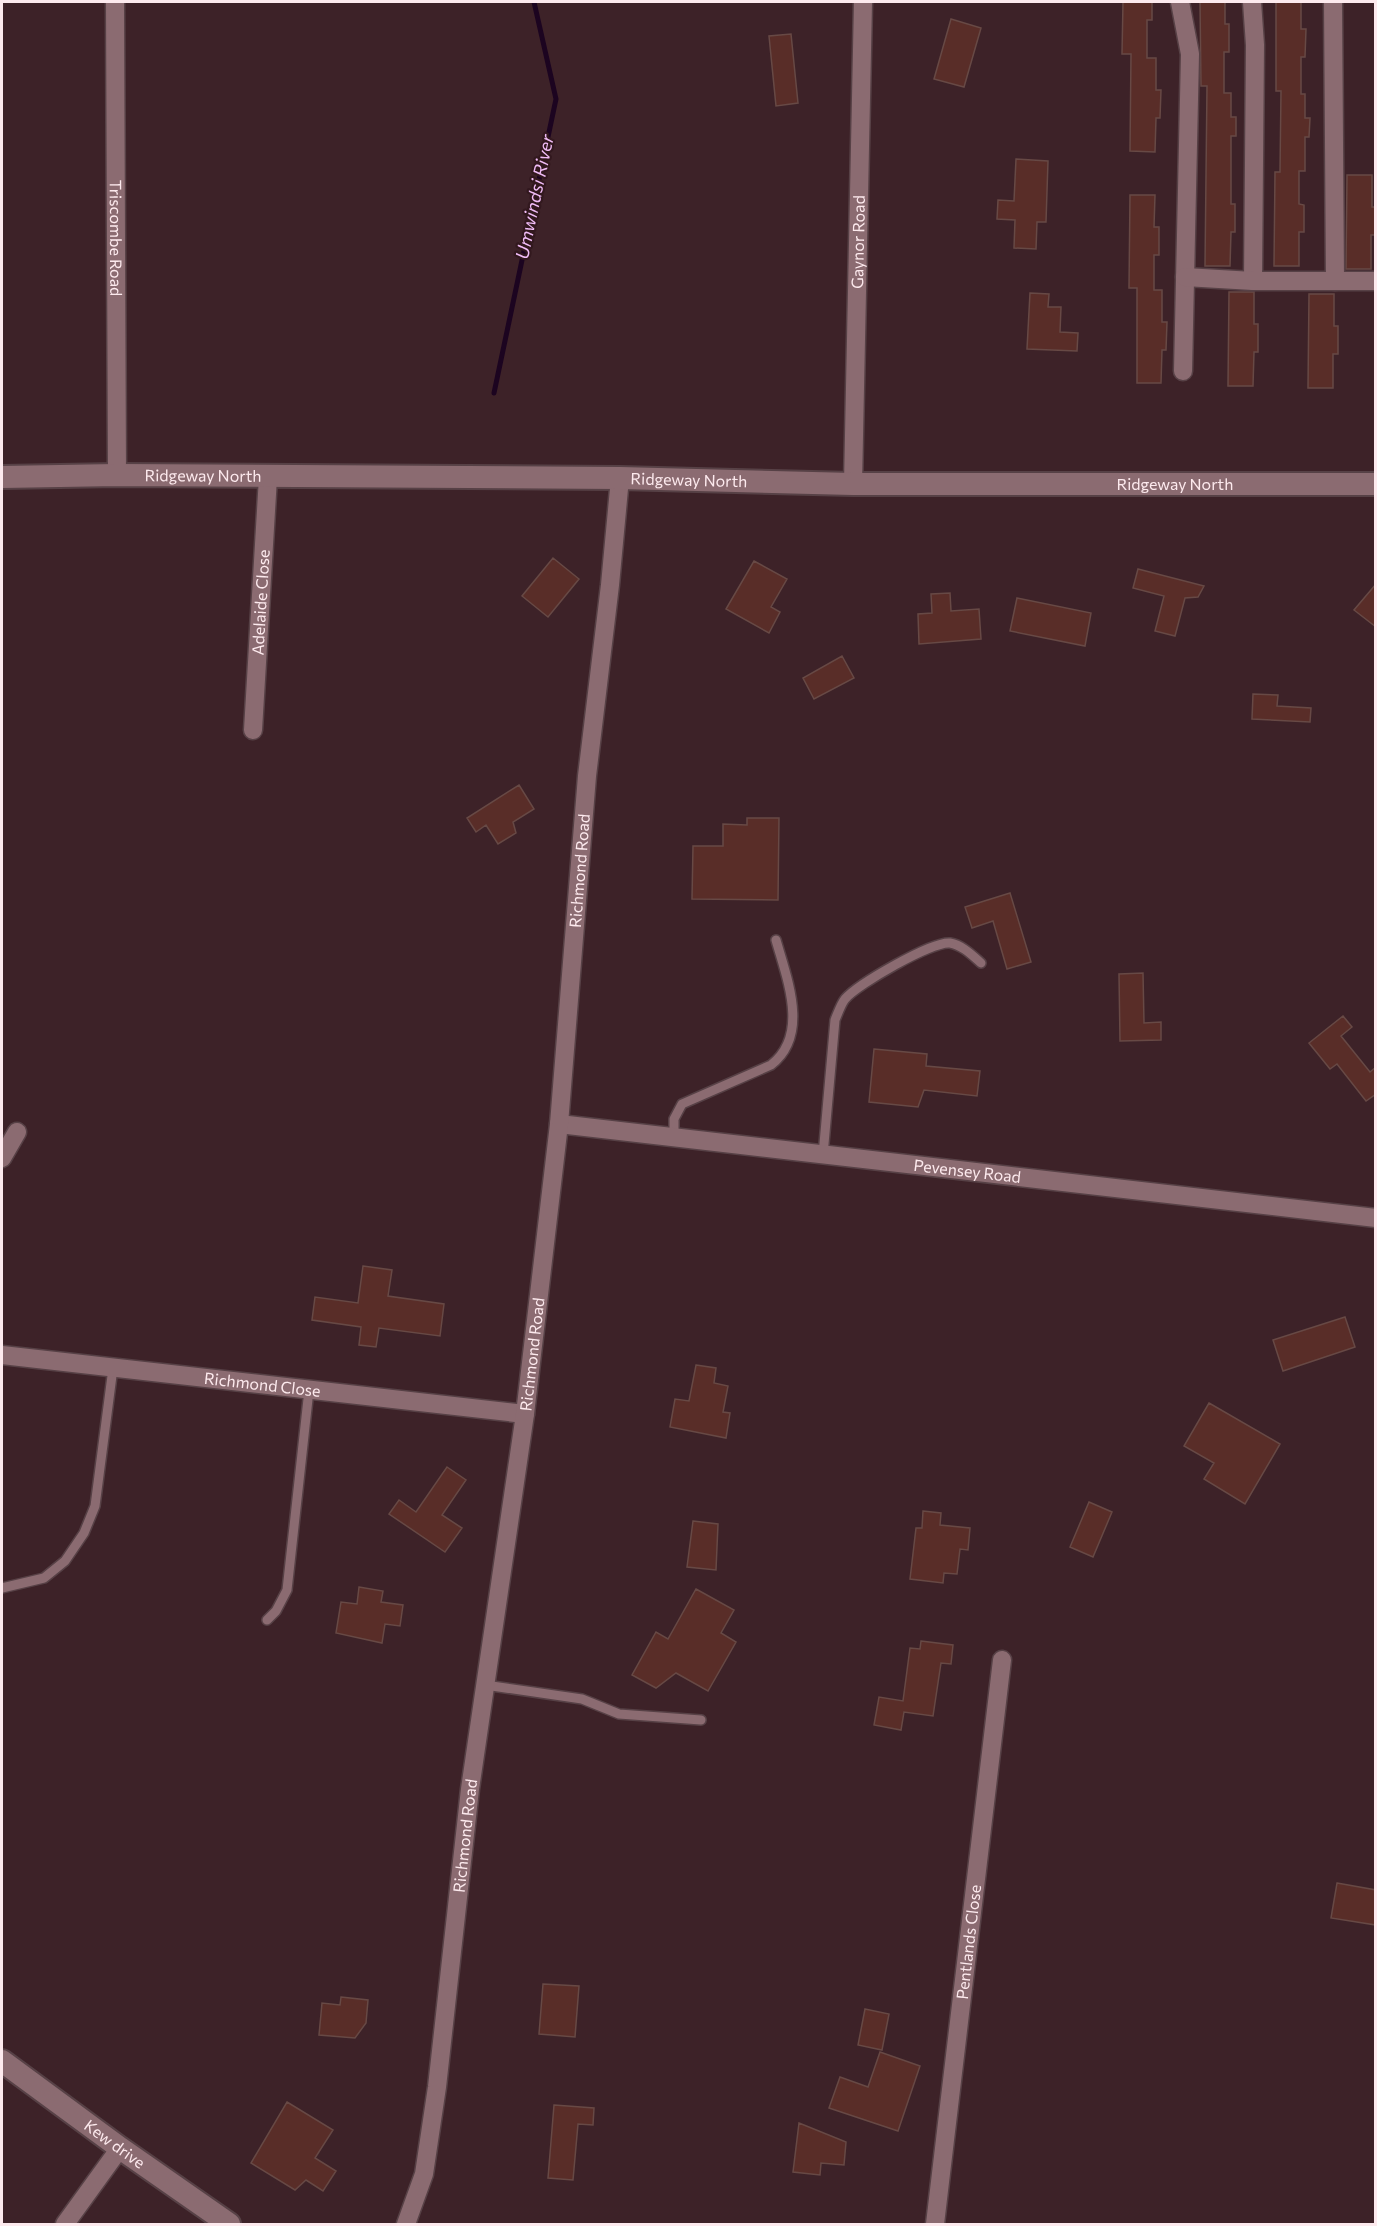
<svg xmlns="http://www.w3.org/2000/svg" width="1377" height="2226" font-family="Commissioner,sans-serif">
<rect width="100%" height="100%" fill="#3d2228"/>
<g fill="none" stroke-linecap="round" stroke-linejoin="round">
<path stroke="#1c0420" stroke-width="5" d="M 494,393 L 556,99 L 534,2"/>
</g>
<path fill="#592d28" stroke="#674945" stroke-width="1.5" d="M 1123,2 L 1152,2 L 1152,20 L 1147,20 L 1147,58 L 1156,58 L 1156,90 L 1161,90 L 1160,118 L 1156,118 L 1155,152 L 1130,151 L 1131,54 L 1122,54 Z
M 1200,2 L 1225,2 L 1225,24 L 1229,24 L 1229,52 L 1224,52 L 1224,93 L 1231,93 L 1231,117 L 1236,117 L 1236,136 L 1231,136 L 1231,204 L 1235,204 L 1235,232 L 1231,232 L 1230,266 L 1205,266 L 1207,86 L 1201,86 Z
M 1276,2 L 1301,2 L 1301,29 L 1306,29 L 1305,57 L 1301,57 L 1301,94 L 1305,94 L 1305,118 L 1310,118 L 1309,137 L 1305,137 L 1305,171 L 1299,171 L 1299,204 L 1304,205 L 1304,232 L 1299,232 L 1299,266 L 1274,266 L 1275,172 L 1280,172 L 1281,91 L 1276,91 Z
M 951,19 L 981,28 L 964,87 L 934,79 Z
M 791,34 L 798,103 L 776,106 L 769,36 Z
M 1016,159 L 1048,161 L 1046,222 L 1037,222 L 1036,249 L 1014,248 L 1015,220 L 997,219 L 998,200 L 1014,201 Z
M 1347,175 L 1372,175 L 1372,207 L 1376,207 L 1376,235 L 1371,235 L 1371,269 L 1346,269 Z
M 1130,195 L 1155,195 L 1154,227 L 1159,227 L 1159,255 L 1154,255 L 1154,290 L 1162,290 L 1162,322 L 1167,322 L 1166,350 L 1162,350 L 1161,383 L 1137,383 L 1137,288 L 1129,288 Z
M 1229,292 L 1254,292 L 1254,324 L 1258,324 L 1258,352 L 1254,352 L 1253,386 L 1228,386 Z
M 1030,293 L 1049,294 L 1048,307 L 1061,307 L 1060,332 L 1078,333 L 1077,351 L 1027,349 Z
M 1309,294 L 1334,294 L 1334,326 L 1338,326 L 1338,354 L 1333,354 L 1333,388 L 1308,388 Z
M 553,558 L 579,579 L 548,617 L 522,596 Z
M 754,561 L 787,579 L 771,607 L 780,612 L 769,633 L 726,609 Z
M 1138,569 L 1204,586 L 1198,597 L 1185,598 L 1175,636 L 1155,631 L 1164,596 L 1133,588 Z
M 1376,584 L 1376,627 L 1354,610 Z
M 950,593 L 951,611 L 979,609 L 981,639 L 919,644 L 918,614 L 932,613 L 931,594 Z
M 1017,598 L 1091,613 L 1085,646 L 1010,631 Z
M 842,656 L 854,678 L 814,699 L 803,678 Z
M 1253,694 L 1278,695 L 1277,706 L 1311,708 L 1310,722 L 1252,719 Z
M 519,785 L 534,809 L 513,822 L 516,833 L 498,844 L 486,825 L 476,832 L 467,818 Z
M 747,818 L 779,818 L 778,900 L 692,899 L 693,846 L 723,846 L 723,824 L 747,825 Z
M 1010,893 L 1031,962 L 1007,969 L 993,921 L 972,928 L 965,907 Z
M 1143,973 L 1144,1023 L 1161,1022 L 1161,1040 L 1120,1041 L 1119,974 Z
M 1343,1016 L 1352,1027 L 1341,1036 L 1370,1072 L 1376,1067 L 1376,1094 L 1366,1101 L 1337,1064 L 1330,1069 L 1309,1043 Z
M 874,1049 L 927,1054 L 926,1066 L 980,1071 L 977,1096 L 924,1090 L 918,1107 L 869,1102 Z
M 363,1266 L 392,1270 L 388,1296 L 444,1304 L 440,1336 L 379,1328 L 376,1347 L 359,1345 L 361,1327 L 312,1320 L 315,1297 L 358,1303 Z
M 1345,1317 L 1355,1347 L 1283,1371 L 1273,1340 Z
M 696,1365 L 716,1368 L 714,1383 L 728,1386 L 723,1412 L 730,1413 L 726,1438 L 670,1427 L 675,1399 L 689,1401 Z
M 1209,1403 L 1280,1444 L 1245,1504 L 1204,1479 L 1214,1463 L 1184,1446 Z
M 447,1467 L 466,1480 L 442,1515 L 462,1528 L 445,1552 L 389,1514 L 399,1500 L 416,1512 Z
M 1089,1502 L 1112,1512 L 1093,1557 L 1070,1547 Z
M 923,1511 L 941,1513 L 940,1525 L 970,1528 L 968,1550 L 960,1549 L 957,1574 L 944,1573 L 943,1583 L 910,1579 L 916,1528 L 922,1528 Z
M 693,1521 L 718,1524 L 716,1570 L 687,1567 Z
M 359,1587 L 383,1591 L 381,1602 L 403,1605 L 400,1626 L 385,1624 L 382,1643 L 336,1633 L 341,1602 L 357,1604 Z
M 696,1589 L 734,1610 L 721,1633 L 736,1642 L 708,1691 L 676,1673 L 656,1688 L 632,1675 L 656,1632 L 668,1639 Z
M 921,1641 L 953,1645 L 951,1664 L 941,1663 L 933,1716 L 904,1712 L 901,1730 L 874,1725 L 879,1697 L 903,1701 L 910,1648 L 920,1649 Z
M 1337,1883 L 1376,1890 L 1376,1925 L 1331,1918 Z
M 543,1984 L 579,1986 L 575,2037 L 539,2034 Z
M 341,1997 L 368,2000 L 366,2023 L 355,2038 L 319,2035 L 322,2003 L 340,2005 Z
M 865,2009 L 889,2014 L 882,2050 L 858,2045 Z
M 880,2052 L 920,2066 L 898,2131 L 829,2108 L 840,2077 L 868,2087 Z
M 287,2102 L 333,2130 L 315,2158 L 336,2171 L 323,2191 L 306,2180 L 295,2190 L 251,2163 Z
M 554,2105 L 594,2108 L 593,2125 L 578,2124 L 573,2180 L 548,2178 Z
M 799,2123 L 846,2142 L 844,2165 L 821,2163 L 820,2175 L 793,2172 Z"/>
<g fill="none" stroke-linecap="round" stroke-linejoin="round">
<defs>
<path id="service" d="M 674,1136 L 674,1119 L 682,1104 L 771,1065 C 810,1035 787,979 776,940
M 823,1155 L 835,1020 C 838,1013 841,1004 845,999 C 858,984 932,941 950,943 C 962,945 972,955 981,963
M 2,1588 L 44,1578 L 65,1561 L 84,1533 L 95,1506 L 113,1368
M 267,1620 L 276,1611 L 287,1590 L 309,1390
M 485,1685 L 582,1699 L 619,1714 L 701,1720"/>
<g id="minor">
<path id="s1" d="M 115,2 L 117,475"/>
<path d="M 1180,2 L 1190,54 L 1183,371"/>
<path d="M 1252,2 L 1255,45 L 1253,281"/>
<path d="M 1333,2 L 1335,281"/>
<path d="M 1185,277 L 1253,281 L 1376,281"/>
<path id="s2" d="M 853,484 L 863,2"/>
<path id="s3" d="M 253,730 L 268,477"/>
<path id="s4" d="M 559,1124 L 1376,1218"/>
<path d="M 2,1158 L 17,1132"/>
<path id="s5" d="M 2,1355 L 525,1414"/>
<path d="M 65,2224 L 120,2148"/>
<path id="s6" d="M 406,2224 L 424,2174 L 437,2087 L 470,1789 L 525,1414 L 559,1124 L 587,776 L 610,585 L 620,478"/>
<path id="s7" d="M 935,2224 L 1002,1660"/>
</g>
<g id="tertiary">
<path id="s8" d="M 2,477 L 117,475 L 620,478 L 853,484 L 1376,484"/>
<path id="s9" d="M 2,2061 L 120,2148 L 229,2224"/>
</g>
</defs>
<use href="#service" stroke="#574146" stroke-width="12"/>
<use href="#minor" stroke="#574146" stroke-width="21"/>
<use href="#tertiary" stroke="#574146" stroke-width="26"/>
<use href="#service" stroke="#8b6b71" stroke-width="9"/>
<use href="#minor" stroke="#8b6b71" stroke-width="18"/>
<use href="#tertiary" stroke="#8b6b71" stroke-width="22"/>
</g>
<g text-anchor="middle" stroke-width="4.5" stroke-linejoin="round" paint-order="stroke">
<g font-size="16" fill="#fdeaee" stroke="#32181e">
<text dy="6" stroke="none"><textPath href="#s1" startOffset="236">Triscombe Road</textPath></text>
<text dy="6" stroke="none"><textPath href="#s2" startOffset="242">Gaynor Road</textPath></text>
<text dy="6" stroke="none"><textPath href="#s8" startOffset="201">Ridgeway North</textPath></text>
<text dy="6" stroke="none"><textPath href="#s8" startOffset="687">Ridgeway North</textPath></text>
<text dy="6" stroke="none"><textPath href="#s8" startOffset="1173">Ridgeway North</textPath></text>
<text dy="6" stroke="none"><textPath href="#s3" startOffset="128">Adelaide Close</textPath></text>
<text dy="6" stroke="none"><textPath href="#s6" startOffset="1366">Richmond Road</textPath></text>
<text dy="6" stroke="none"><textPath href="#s4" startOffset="411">Pevensey Road</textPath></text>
<text dy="6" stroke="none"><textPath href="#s6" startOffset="880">Richmond Road</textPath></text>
<text dy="6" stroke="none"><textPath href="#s5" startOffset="262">Richmond Close</textPath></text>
<text dy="6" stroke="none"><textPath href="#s6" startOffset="394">Richmond Road</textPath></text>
<text dy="6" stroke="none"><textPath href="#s7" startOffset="284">Pentlands Close</textPath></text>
<text dy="6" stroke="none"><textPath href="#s9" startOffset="140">Kew drive</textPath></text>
</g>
<g font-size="18" font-style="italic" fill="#f0bcf6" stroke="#32181e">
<text transform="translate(535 197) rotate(-78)" y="6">Umwindsi River</text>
</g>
</g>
<rect width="1377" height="2226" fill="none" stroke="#fdeaee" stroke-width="6"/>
</svg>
